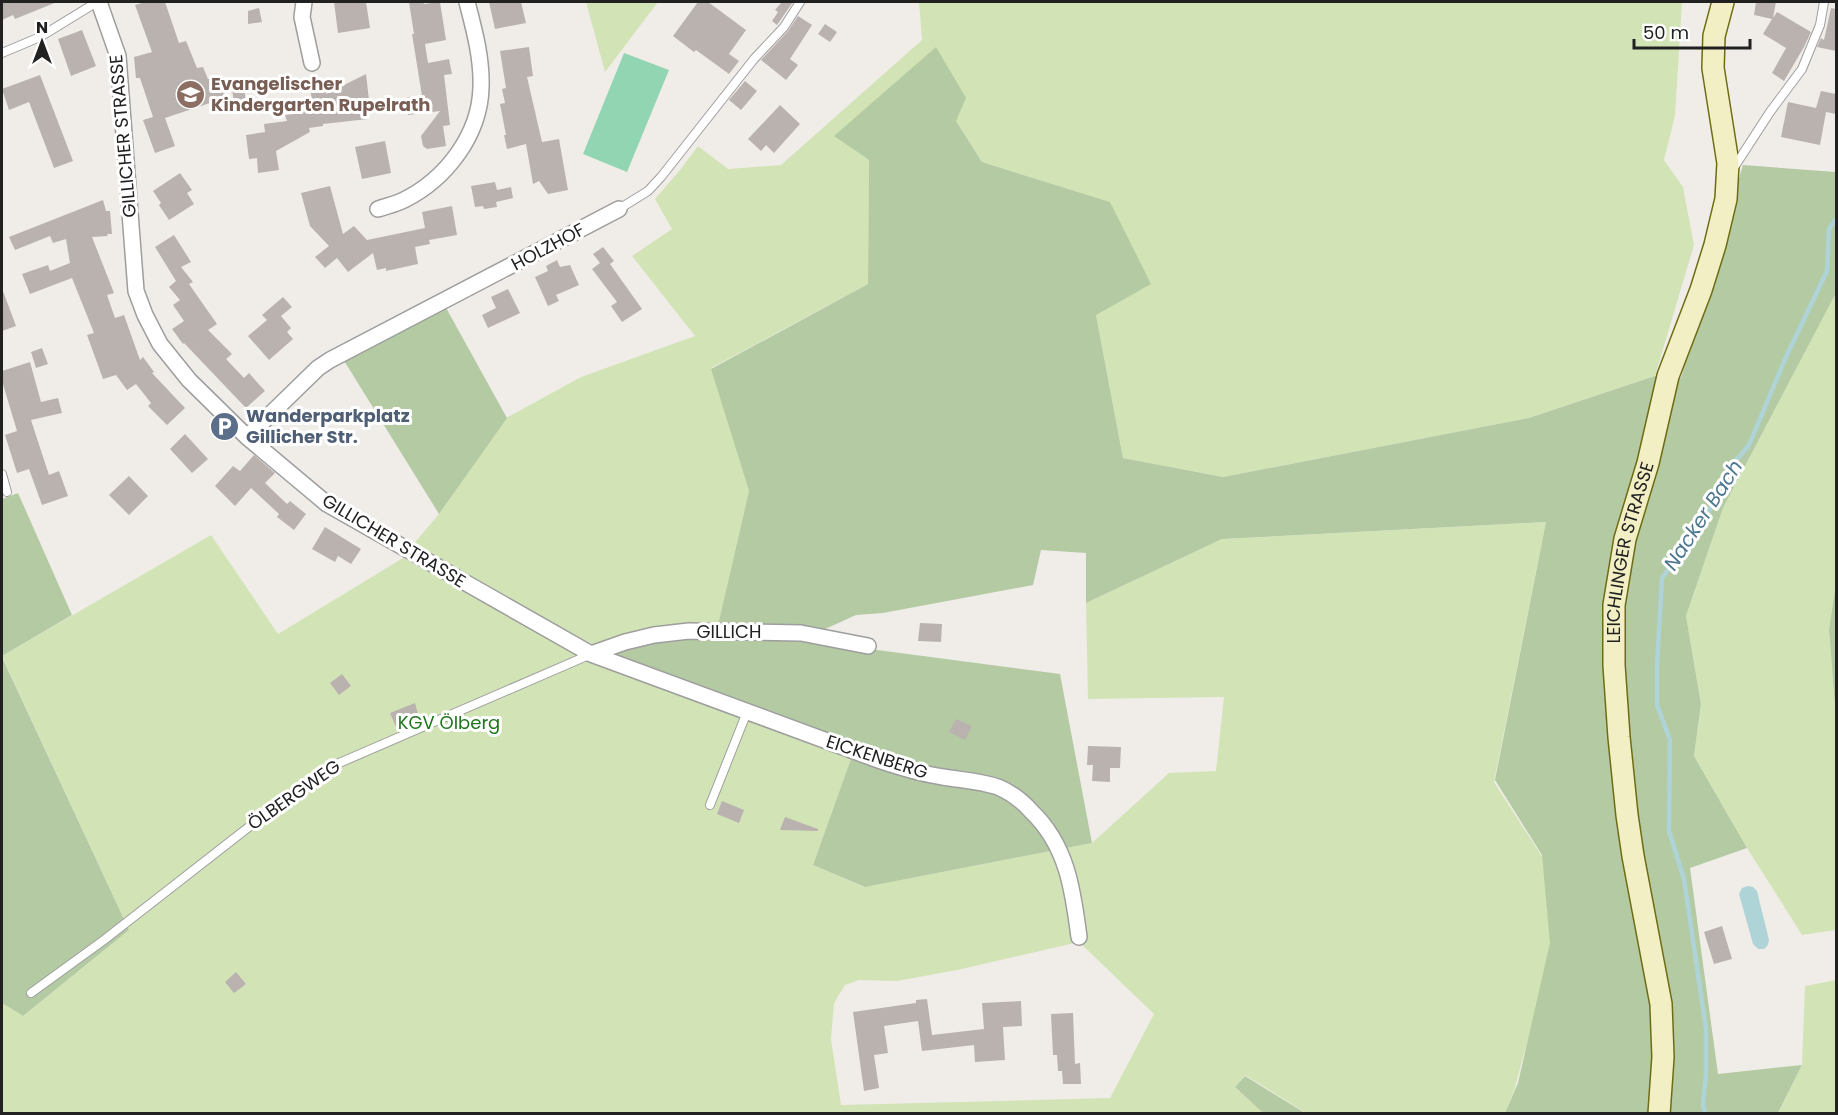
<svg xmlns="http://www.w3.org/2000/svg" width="1838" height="1115" font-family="Poppins,sans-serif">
<rect width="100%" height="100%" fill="#f0ede9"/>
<path fill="#d2e4b6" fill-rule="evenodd" d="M 586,2 L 658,2 L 605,72 Z
M 919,2 L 1682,2 L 1675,116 L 1664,160 L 1683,187 L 1694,245 L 1655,376 L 1529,418 L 1223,477 L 1123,458 L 1096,315 L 1109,202 L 982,162 L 956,121 L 835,136 L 869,160 L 868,284 L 711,368 L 749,491 L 718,625 L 598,647 L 411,547 L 439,514 L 506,418 L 581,377 L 695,336 L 632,256 L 672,229 L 655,199 L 680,170 L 698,146 L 728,169 L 781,165 L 922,40 Z
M 1836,293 L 1836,583 L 1829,629 L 1836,720 L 1836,930 L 1802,935 L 1747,848 L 1694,756 L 1701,704 L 1686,616 L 1723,508 Z
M 1546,522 L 1494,782 L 1543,858 L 1553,947 L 1514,1091 L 1505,1113 L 1306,1113 L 1245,1075 L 1235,1087 L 1263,1113 L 2,1113 L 2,1003 L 23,1016 L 129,930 L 2,656 L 211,535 L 278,634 L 403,558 L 583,657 L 852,756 L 813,865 L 864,887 L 1092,843 L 1169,773 L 1216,771 L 1224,697 L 1088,699 L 1086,603 L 1222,539 ZM 1079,942 L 1154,1014 L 1110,1098 L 841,1105 L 831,1039 L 834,1003 L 845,985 L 859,980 L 897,981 L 957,970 Z
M 1836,980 L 1836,1113 L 1778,1114 L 1802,1065 L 1805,986 Z"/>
<path fill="#b4caa3" d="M 936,47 L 966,98 L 956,121 L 982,162 L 1110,202 L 1151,284 L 1096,315 L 1123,458 L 1223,477 L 1529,418 L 1655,376 L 1681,378 L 1743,165 L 1836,172 L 1836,293 L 1723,508 L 1686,616 L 1701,704 L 1694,756 L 1747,848 L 1690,868 L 1718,1074 L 1802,1065 L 1778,1113 L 1505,1113 L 1518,1083 L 1550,943 L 1542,855 L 1495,780 L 1546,522 L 1222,539 L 1086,603 L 1086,553 L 1041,550 L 1033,585 L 883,613 L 856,615 L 812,635 L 862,648 L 1060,674 L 1092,843 L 865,887 L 813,865 L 852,756 L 609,654 L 718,625 L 749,491 L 711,369 L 868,284 L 869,160 L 834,136 Z
M 445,306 L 507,418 L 439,514 L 343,359 Z
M 18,493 L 72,615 L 2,656 L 2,499 Z
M 1836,583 L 1836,720 L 1829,629 Z
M 2,657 L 129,930 L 23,1016 L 2,1003 Z
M 1245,1076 L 1305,1113 L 1263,1113 L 1235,1087 Z"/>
<path fill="#92d5b2" d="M 624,53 L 669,70 L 627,172 L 583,154 Z"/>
<path fill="#afd4d8" d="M 1748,886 L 1753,887 L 1757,891 L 1769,940 L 1768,945 L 1764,949 L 1758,949 L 1753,944 L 1739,894 L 1742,888 Z"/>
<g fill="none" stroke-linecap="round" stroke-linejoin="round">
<path stroke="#afd4d8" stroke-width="4.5" d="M 1705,1114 L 1703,1103 L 1706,1075 L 1706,1029 L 1684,879 L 1669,831 L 1670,740 L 1657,705 L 1657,665 L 1662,578 L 1710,509 L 1723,476 L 1749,445 L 1786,357 L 1827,271 L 1829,229 L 1836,219"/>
</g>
<path fill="#bab2af" d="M 2,2 L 57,2 L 15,19 L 13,15 L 2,20 Z
M 145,2 L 165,2 L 179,43 L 186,41 L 197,68 L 203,67 L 208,79 L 218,76 L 225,98 L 165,118 L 175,146 L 155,153 L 143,120 L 153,117 L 140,78 L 136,78 L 134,57 L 152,52 L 135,5 Z
M 334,2 L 366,2 L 370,28 L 338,33 Z
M 409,2 L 423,2 L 424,4 L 440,2 L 446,40 L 425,44 L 428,63 L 449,59 L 452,74 L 444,75 L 450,125 L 443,126 L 446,146 L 427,149 L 423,146 L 421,136 L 440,111 L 408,115 L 405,98 L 422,96 L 412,34 L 414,34 Z
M 489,2 L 521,2 L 526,23 L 495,29 Z
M 698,2 L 708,2 L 746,30 L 729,54 L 739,61 L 729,74 L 696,50 L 694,52 L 673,36 Z
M 782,2 L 793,2 L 777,25 L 772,21 L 778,12 L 775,10 Z
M 1756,2 L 1776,2 L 1773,18 L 1777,12 L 1811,32 L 1804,47 L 1784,81 L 1772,73 L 1786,48 L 1763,34 L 1772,19 L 1754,15 Z
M 259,8 L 262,22 L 248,24 L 248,11 Z
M 1831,8 L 1836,9 L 1836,51 L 1817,47 L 1821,38 L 1824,40 Z
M 798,16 L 812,25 L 790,59 L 798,65 L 786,80 L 761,60 L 788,31 Z
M 825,24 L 837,32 L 830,42 L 818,34 Z
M 82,30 L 96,66 L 71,76 L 58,39 Z
M 529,47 L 533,76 L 527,77 L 542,142 L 559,139 L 568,190 L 548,194 L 539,181 L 533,184 L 526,144 L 507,149 L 504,135 L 506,135 L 500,104 L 505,103 L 502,89 L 506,88 L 500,51 Z
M 366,74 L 369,100 L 365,101 L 368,119 L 323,124 L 323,126 L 309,128 L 310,132 L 276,151 L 279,170 L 258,173 L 257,158 L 249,159 L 246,135 L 265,132 L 264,124 L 287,121 L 285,115 L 294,114 L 298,103 L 312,102 L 310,86 L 325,84 L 326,94 Z
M 40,75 L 73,161 L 54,168 L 29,102 L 9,110 L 2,89 Z
M 745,81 L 757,91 L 741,110 L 729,100 Z
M 244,87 L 246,102 L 234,103 L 232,88 Z
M 1821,91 L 1836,94 L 1836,114 L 1826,112 L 1820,145 L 1781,137 L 1788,102 L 1816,108 Z
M 780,105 L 800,124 L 774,153 L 766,145 L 761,151 L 748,139 Z
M 385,141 L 391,173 L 362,179 L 355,147 Z
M 180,173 L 192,190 L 187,193 L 194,204 L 169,220 L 159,205 L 161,203 L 153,191 Z
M 495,182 L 497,190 L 511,187 L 513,198 L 496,202 L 497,207 L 484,209 L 483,206 L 475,207 L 471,186 Z
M 330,186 L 343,234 L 354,226 L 367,240 L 425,228 L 422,212 L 452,206 L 457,235 L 429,240 L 430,244 L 415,247 L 418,264 L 386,271 L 386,268 L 377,270 L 373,253 L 348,272 L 337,258 L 325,268 L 315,257 L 329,246 L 310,226 L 301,193 Z
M 103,200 L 106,211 L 110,211 L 112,234 L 107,234 L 108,236 L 92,237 L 114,293 L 107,295 L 115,318 L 124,315 L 140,360 L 143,357 L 154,372 L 152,373 L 185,408 L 167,425 L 148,406 L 151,403 L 136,384 L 127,390 L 116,375 L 103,379 L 87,335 L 94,333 L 72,278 L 30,294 L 22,274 L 48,265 L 50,271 L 70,263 L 66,239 L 53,243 L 50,236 L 15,250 L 9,237 Z
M 174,235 L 191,262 L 181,267 L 193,282 L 189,284 L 217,324 L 208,330 L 232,354 L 226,359 L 244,378 L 249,373 L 265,391 L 246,408 L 184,343 L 183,344 L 172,329 L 184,321 L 173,305 L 180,300 L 169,287 L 176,281 L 155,247 Z
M 603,247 L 614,261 L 610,264 L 642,309 L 622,322 L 611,306 L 617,302 L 592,269 L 600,263 L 593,254 Z
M 557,260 L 560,267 L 570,265 L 579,285 L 556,295 L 559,301 L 548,306 L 535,277 L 548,271 L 546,266 Z
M 508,289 L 520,313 L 488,328 L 482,315 L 496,308 L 491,297 Z
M 2,291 L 3,291 L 16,326 L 2,331 Z
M 283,297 L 292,307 L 281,316 L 291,328 L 287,332 L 293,339 L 269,360 L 248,336 L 267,320 L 262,315 Z
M 42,348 L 48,364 L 36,368 L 31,352 Z
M 30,362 L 41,402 L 58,398 L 62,413 L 31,420 L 49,475 L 59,471 L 68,496 L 42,505 L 29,469 L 17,473 L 5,435 L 17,431 L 2,381 L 2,371 Z
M 185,434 L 208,459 L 192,473 L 170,449 Z
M 254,455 L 275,473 L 265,483 L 287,504 L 290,501 L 306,514 L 294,530 L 277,517 L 279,514 L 251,488 L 235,506 L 215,486 L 233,466 L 240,471 Z
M 129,476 L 148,496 L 129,515 L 109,495 Z
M 325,527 L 361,549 L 351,564 L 338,556 L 335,562 L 312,549 Z
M 920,623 L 942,624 L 941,642 L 918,641 Z
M 342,674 L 351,686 L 339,695 L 330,683 Z
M 415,703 L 419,718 L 396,727 L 390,713 Z
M 956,719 L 972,726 L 965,740 L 949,732 Z
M 1088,746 L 1121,747 L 1120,768 L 1110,768 L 1110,782 L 1092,781 L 1093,765 L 1087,765 Z
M 722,801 L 744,810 L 739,823 L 717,814 Z
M 785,817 L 818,829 L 818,831 L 780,830 Z
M 1722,926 L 1732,959 L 1714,964 L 1704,932 Z
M 236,972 L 246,984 L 234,993 L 225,982 Z
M 927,999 L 932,1035 L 984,1029 L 982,1003 L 1021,1001 L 1022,1026 L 1003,1027 L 1005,1060 L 975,1062 L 974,1045 L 922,1051 L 918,1021 L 884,1026 L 888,1053 L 874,1055 L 879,1088 L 864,1091 L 853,1012 L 916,1003 L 916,1000 Z
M 1073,1013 L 1075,1064 L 1080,1063 L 1081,1084 L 1063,1084 L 1062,1071 L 1058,1071 L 1057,1055 L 1053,1055 L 1051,1014 Z"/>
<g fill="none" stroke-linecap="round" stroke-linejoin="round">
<defs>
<path id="service" d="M 2,53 L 40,37 L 97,2
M 1733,169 L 1770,112 L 1802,69 L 1820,25 L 1824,2
M 619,209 L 648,191 L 661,177 L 754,59 L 784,27 L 800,2
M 2,474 L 7,492
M 710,805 L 747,712
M 31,993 L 104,940 L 268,812 L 330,767 L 589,655"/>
<path id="minor" d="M 99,2 L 118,56 L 136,291 L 145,315 L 160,344 L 189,380 L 247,437 L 327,504 L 591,654 L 881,761 C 902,768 922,774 943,777 C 961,780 980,781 998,787 C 1010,792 1022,801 1031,811 C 1067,845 1073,890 1079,937
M 304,2 L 302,17 L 312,63
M 378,209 C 387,206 396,204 404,200 C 446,179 480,135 481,87 C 482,58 474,29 467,2
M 247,437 L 318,368 L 330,360 L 619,209
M 591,654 L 625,642 L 654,635 L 689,631 L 801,633 L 868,646"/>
<g id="secondary">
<path id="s1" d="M 1659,1114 L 1663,1057 L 1661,1004 L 1633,856 L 1627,815 L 1619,737 L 1614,665 L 1614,605 L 1625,539 L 1648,463 L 1668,376 L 1701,290 L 1715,245 L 1726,199 L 1728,163 L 1713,68 L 1714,36 L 1723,2"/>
</g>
</defs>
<use href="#service" stroke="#9e9e9e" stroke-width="10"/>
<use href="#minor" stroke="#9e9e9e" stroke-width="18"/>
<use href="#secondary" stroke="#6e6c13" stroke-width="24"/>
<use href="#service" stroke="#fff" stroke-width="8"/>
<use href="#minor" stroke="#fff" stroke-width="15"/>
<use href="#secondary" stroke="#f3efc5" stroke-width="21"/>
</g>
<defs>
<symbol id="school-disc" viewBox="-11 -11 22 22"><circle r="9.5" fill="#8d6e63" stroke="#fff"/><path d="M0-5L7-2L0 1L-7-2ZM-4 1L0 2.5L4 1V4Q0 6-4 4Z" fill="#fff"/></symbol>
<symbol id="parking-disc" viewBox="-11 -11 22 22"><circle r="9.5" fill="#5c6f8a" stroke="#fff"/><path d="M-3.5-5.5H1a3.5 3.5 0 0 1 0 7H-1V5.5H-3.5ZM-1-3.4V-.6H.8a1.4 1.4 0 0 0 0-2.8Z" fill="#fff"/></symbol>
</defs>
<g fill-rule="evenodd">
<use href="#school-disc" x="174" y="78" width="33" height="33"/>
<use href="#parking-disc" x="208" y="410" width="33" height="33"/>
</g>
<g text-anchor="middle" stroke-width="6" stroke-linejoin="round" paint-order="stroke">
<g font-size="18" font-weight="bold" fill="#785e54" stroke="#fff" text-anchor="start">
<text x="211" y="90">Evangelischer<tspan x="211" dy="21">Kindergarten Rupelrath</tspan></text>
</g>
<g font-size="18" fill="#212121" stroke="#fff">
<text transform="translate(123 136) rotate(-95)" y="6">GILLICHER STRASSE</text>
<text transform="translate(548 247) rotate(-28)" y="6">HOLZHOF</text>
<text transform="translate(394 541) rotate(31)" y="6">GILLICHER STRASSE</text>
<text dy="6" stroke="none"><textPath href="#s1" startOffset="567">LEICHLINGER STRASSE</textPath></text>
<text x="729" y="638">GILLICH</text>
<text transform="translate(877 757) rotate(18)" y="6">EICKENBERG</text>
<text transform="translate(294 795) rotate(-35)" y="6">ÖLBERGWEG</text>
</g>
<g font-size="18" font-weight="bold" fill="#4e5e75" stroke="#fff" text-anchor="start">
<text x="246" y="422">Wanderparkplatz<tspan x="246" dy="21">Gillicher Str.</tspan></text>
</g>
<g font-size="18" fill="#1e751a" stroke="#fff">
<text x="449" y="729">KGV Ölberg</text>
</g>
<g font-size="20" font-style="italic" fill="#4d7790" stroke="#fff">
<text transform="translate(1703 515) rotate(-57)" y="7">Nacker Bach</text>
</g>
</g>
<rect width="1838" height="1115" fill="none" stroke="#212121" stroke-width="6"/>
<g transform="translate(42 42)" stroke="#ffffff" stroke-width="4.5" paint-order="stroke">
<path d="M0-4.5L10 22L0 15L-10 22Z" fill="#212121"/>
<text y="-9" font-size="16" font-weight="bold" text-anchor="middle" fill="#212121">N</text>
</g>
<path d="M1634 39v9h116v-9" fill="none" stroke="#212121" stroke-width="3"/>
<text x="1643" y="39" font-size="18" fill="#212121" stroke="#ffffff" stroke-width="4.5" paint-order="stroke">50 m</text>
</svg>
